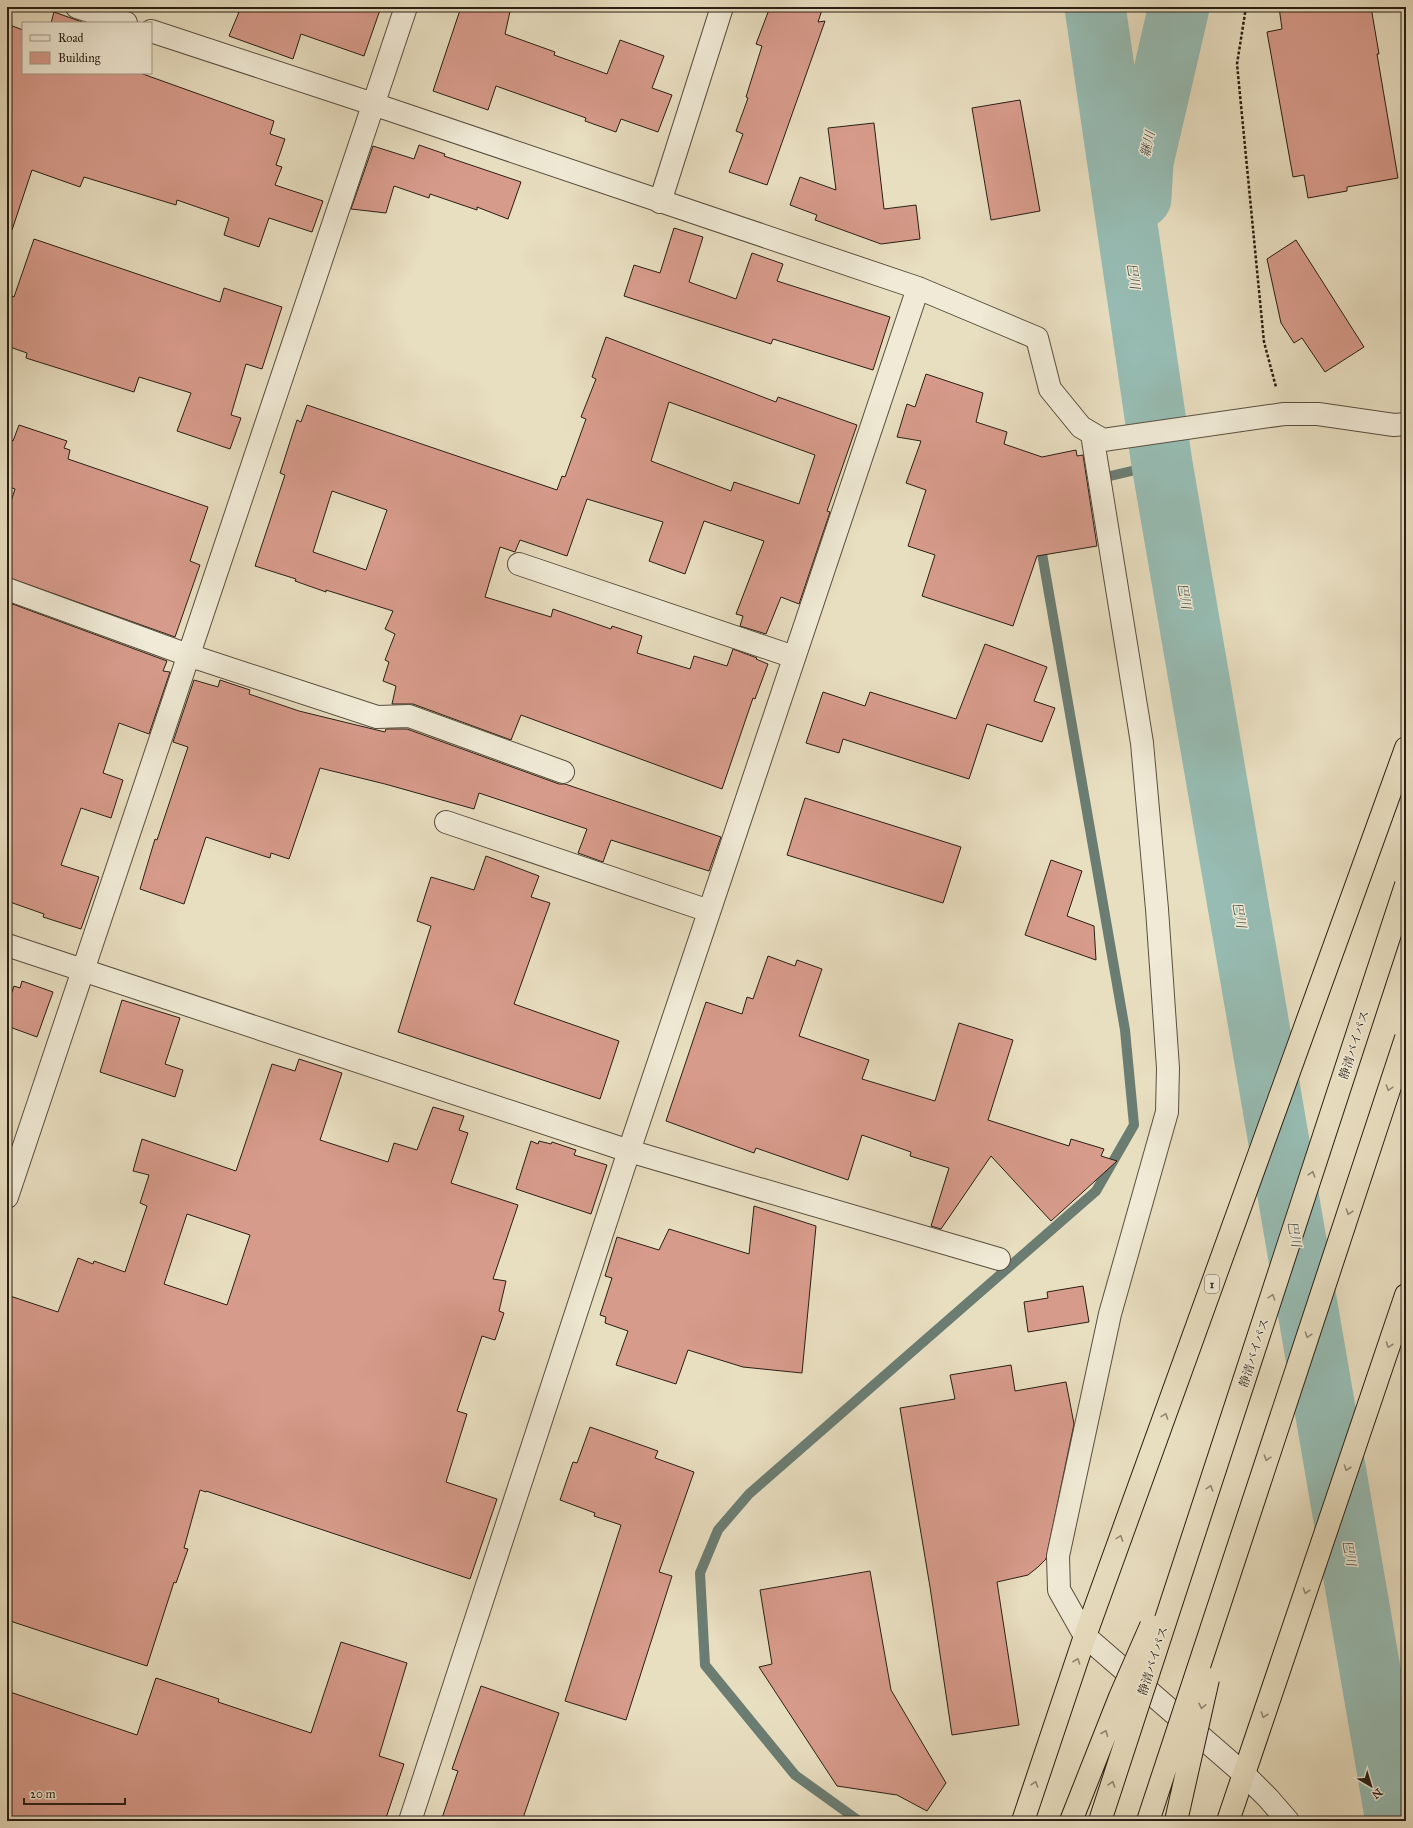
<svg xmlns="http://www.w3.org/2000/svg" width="1413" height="1828" font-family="'IM FELL Great Primer','Noto Serif JP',serif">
<rect width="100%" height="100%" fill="#e8dec0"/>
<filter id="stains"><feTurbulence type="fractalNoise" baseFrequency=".005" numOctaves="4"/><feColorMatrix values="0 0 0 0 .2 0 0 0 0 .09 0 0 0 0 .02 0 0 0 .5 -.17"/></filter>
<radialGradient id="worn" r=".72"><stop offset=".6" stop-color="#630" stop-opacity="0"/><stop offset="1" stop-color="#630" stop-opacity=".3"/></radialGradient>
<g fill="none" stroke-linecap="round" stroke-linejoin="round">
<path stroke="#6b7d73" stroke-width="10" d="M 1097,479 L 1162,464
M 859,1821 L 795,1775 L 705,1665 L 700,1573 L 718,1530 L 749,1494 L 1096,1191 L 1134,1125 L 1125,1030 L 1040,542"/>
<path stroke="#97bcb3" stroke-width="61" d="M 1095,7 L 1162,464 L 1396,1821
M 1141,198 L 1143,162 L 1179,7"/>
</g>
<path fill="#d79b8b" stroke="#291f14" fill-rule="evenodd" d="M 236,7 L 381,7 L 364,56 L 301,34 L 293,59 L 229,36 L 239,12 L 235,11 Z
M 461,7 L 511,7 L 505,34 L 555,52 L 554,55 L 607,74 L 620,40 L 664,56 L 652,88 L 672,95 L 658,132 L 621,119 L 616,132 L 585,121 L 586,118 L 496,86 L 488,110 L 433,91 Z
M 770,7 L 823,7 L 818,22 L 825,21 L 767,185 L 729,172 L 743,134 L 736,131 L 748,98 L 746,97 L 762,46 L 756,44 Z
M 1279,7 L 1371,7 L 1379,54 L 1377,54 L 1398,178 L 1347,187 L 1347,191 L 1308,198 L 1304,175 L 1293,177 L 1267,32 L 1282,29 Z
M 54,12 L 82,22 L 81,23 L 51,23 Z
M 7,24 L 23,30 L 23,73 L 140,73 L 274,121 L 270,134 L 285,139 L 276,165 L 282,167 L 275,185 L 323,201 L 312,232 L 269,218 L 259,247 L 224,235 L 229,218 L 177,200 L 176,205 L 84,177 L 80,187 L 32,170 L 12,230 L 7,230 Z
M 1020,100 L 1040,211 L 991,220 L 972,108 Z
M 874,123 L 884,209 L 916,205 L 920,239 L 881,244 L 815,220 L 817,215 L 790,205 L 800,177 L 836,190 L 828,128 Z
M 419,145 L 445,154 L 444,156 L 521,182 L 508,219 L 477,207 L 477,210 L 430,194 L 429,198 L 394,186 L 386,213 L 351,209 L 373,146 L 414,159 Z
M 674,228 L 703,237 L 689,282 L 736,299 L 752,253 L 783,264 L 777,281 L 890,317 L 873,370 L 773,339 L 771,344 L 624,296 L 634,265 L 660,273 Z
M 34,239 L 220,302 L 224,288 L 282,307 L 262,369 L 246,364 L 231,415 L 241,418 L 230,449 L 177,431 L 191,393 L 139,377 L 134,392 L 26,358 L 27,353 L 7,346 L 7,294 L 14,297 Z
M 1296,240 L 1364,347 L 1325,372 L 1302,338 L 1294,343 L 1281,323 L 1267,259 Z
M 606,337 L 776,402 L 778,397 L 857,425 L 827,511 L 830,512 L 799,604 L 781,597 L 766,634 L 740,626 L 743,616 L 736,614 L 764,541 L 704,521 L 685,574 L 649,561 L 663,522 L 587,499 L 567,556 L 520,540 L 515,552 L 500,547 L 485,597 L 551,617 L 553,609 L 611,629 L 612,626 L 642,636 L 637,653 L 690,669 L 694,656 L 727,666 L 733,649 L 757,658 L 756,659 L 768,664 L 755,699 L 753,698 L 722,789 L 521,715 L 511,740 L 413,704 L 392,704 L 396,686 L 383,681 L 389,662 L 385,660 L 395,634 L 385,629 L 393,611 L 326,590 L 326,592 L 295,581 L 296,579 L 255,566 L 285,475 L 280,473 L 297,420 L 301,422 L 307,405 L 557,490 L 562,476 L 565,477 L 586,419 L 581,417 L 596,379 L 592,377 ZM 669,402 L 815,455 L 799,504 L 734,482 L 731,491 L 651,461 ZM 332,491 L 387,510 L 366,570 L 313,552 Z
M 926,374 L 983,393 L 976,422 L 1007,432 L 1004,444 L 1042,457 L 1076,450 L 1077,456 L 1083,455 L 1097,546 L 1037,556 L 1013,626 L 922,596 L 935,555 L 908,546 L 926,490 L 906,483 L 921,441 L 897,437 L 907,404 L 915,407 Z
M 19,425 L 67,441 L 64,448 L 70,450 L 68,459 L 208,507 L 190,561 L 200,565 L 175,637 L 7,577 L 7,514 L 15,489 L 7,486 L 7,439 L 13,441 Z
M 7,602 L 167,661 L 163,671 L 170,672 L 149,734 L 119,723 L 103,773 L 123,780 L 111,818 L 81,808 L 61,865 L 99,877 L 81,929 L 43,917 L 44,914 L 7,901 Z
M 985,644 L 1047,667 L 1034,701 L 1055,708 L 1042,742 L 987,724 L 969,779 L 843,739 L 839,753 L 806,743 L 823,692 L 865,706 L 870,692 L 956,719 Z
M 194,680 L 218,687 L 220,680 L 250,690 L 249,694 L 299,711 L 385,732 L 386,729 L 407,729 L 559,784 L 565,784 L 721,837 L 709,871 L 611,840 L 603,862 L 578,853 L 587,829 L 479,793 L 474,809 L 385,784 L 320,768 L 289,859 L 271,853 L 270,858 L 206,837 L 184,904 L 140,889 L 155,839 L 157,840 L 188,747 L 173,742 Z
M 805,798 L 961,847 L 943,903 L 787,855 Z
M 486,856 L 539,876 L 531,897 L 550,903 L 514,1004 L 619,1041 L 600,1099 L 398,1032 L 431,926 L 417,921 L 431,877 L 474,890 Z
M 1051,860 L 1082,871 L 1067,916 L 1094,926 L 1096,960 L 1025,935 Z
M 768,956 L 795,966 L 797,960 L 822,969 L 799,1036 L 869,1060 L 862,1079 L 935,1101 L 959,1023 L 1013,1040 L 988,1120 L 1069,1146 L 1071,1139 L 1104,1149 L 1101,1156 L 1117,1161 L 1051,1221 L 991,1156 L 941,1229 L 931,1226 L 949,1168 L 910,1156 L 911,1152 L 862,1135 L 848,1180 L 756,1148 L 754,1153 L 666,1121 L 706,1002 L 742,1014 L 747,997 L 753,999 Z
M 22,981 L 53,992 L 37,1037 L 7,1026 L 7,1006 L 14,986 L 20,988 Z
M 122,1000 L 180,1018 L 165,1064 L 183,1070 L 175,1097 L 100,1072 Z
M 299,1059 L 342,1073 L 320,1140 L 388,1162 L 394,1143 L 417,1150 L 433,1107 L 464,1116 L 459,1130 L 468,1133 L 451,1183 L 518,1205 L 493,1279 L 506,1281 L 499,1311 L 504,1313 L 495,1340 L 482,1336 L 457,1411 L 467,1414 L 446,1482 L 497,1499 L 470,1579 L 206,1491 L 206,1492 L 200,1490 L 184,1548 L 188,1549 L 176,1583 L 174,1582 L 147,1666 L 7,1620 L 7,1295 L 58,1312 L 78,1258 L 93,1264 L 94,1261 L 125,1272 L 147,1206 L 140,1203 L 149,1175 L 133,1171 L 142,1139 L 236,1171 L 272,1064 L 295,1071 ZM 187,1214 L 250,1235 L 227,1305 L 164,1284 Z
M 531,1141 L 538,1144 L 539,1141 L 551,1144 L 552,1142 L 576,1150 L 574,1155 L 607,1165 L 591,1214 L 516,1189 Z
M 754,1206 L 816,1226 L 802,1373 L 743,1367 L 688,1350 L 676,1384 L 616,1365 L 628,1331 L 605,1323 L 606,1317 L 600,1315 L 612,1278 L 605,1276 L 617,1237 L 659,1250 L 669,1229 L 749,1254 Z
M 1083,1286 L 1089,1322 L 1028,1332 L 1024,1302 L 1048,1298 L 1047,1292 Z
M 1011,1365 L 1015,1391 L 1066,1382 L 1074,1424 L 1046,1559 L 1038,1567 L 1028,1575 L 997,1582 L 1019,1725 L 952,1735 L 930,1587 L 900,1408 L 955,1399 L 950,1375 Z
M 590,1427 L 658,1451 L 655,1458 L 694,1472 L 659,1572 L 672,1576 L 626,1720 L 565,1701 L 621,1525 L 594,1516 L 595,1513 L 560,1500 L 573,1462 L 577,1463 Z
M 870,1571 L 891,1690 L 946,1783 L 927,1811 L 897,1795 L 837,1786 L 759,1667 L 772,1664 L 760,1590 Z
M 341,1642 L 407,1663 L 379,1756 L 404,1764 L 385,1821 L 7,1821 L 7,1691 L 137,1735 L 156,1678 L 219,1699 L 218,1702 L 311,1733 Z
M 481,1686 L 559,1713 L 522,1821 L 441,1821 L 458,1771 L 452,1769 Z"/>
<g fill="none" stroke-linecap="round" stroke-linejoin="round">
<defs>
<path id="minor" d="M 77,7 L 126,23
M 151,31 L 373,104 L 918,288 L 1037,338 L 1050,389 L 1081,427 L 1103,440 L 1284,414 L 1318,414 L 1394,425 L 1406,424
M 660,202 L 722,7
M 1092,434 L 1142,743 L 1157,909 L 1168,1068 L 1167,1112 L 1110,1314 L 1058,1556 L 1059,1590 L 1085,1636 L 1244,1774 L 1268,1798 L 1288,1821
M 519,564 L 794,657
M 7,589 L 188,655 L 377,717 L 409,716 L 563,772
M 446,822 L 709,911
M 7,945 L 629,1151 L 999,1259
M 7,1197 L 406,7
M 410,1821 L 629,1151 L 918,288"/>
<path id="highway" d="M 1023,1821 L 1085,1636 L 1406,748
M 1228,1821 L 1406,1295"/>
</defs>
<use href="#minor" stroke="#594f3f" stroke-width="24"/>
<use href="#highway" stroke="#291f14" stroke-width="24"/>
<path stroke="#291f14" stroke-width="2.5" stroke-dasharray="3 2" stroke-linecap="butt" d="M 1246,7 L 1237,64 L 1264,342 L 1276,387"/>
<use href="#minor" stroke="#f0ead6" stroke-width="22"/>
<use href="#highway" stroke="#e8dec0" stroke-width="22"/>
<defs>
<path id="highway-bridge" d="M 1071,1821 L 1120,1697 L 1151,1626
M 1100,1821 L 1406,885
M 1148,1821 L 1406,1038
M 1176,1821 L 1208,1679"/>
</defs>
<use href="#highway-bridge" stroke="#291f14" stroke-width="24" stroke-linecap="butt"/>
<use href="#highway-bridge" stroke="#e8dec0" stroke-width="22"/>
</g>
<defs><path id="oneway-chevron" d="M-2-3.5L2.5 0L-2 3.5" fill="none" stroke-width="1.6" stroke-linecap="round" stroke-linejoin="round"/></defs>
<g stroke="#928873">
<use href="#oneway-chevron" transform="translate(1389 1088) rotate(108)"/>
<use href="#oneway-chevron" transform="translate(1312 1174) rotate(-72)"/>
<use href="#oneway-chevron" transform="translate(1349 1212) rotate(108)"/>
<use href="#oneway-chevron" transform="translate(1272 1297) rotate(-72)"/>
<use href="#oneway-chevron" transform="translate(1308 1335) rotate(108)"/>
<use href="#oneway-chevron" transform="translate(1389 1345) rotate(109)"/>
<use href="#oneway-chevron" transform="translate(1165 1416) rotate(-70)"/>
<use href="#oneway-chevron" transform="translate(1267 1458) rotate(108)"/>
<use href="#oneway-chevron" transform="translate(1347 1468) rotate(109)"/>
<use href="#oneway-chevron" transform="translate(1210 1488) rotate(-72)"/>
<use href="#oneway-chevron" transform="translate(1120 1538) rotate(-70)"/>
<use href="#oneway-chevron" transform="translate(1306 1591) rotate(109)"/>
<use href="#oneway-chevron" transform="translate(1077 1661) rotate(-71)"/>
<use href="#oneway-chevron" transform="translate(1202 1706) rotate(102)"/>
<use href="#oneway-chevron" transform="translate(1264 1715) rotate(109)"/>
<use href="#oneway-chevron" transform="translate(1105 1733) rotate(-68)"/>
<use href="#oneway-chevron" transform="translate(1035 1784) rotate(-71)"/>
<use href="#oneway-chevron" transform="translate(1112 1784) rotate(-72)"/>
</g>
<g text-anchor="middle" stroke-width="3" stroke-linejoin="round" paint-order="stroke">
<rect fill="#f0ead6" stroke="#655c4e" stroke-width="1" x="1205" y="1275" width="14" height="18" rx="3"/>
<g font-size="11" font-weight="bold" fill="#291f14">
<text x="1212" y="1288">1</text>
</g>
<g font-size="12" fill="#291f14" stroke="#f0ead6">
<text transform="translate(1354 1045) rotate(-72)" y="4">静清バイパス</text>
<text transform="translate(1254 1353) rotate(-72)" y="4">静清バイパス</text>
<text transform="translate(1153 1661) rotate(-72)" y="4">静清バイパス</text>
</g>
<g font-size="13" font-style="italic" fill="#4a4e44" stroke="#f0ead6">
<text transform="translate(1147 144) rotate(-77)" y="5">継川</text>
<text transform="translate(1134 276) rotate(82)" y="5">巴川</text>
<text transform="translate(1185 596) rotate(80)" y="5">巴川</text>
<text transform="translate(1240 915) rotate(80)" y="5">巴川</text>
<text transform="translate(1295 1234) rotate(80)" y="5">巴川</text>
<text transform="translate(1350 1553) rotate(80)" y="5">巴川</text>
</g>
</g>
<rect width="1413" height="1828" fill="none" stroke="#e8dec0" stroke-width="24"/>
<rect x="8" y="8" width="1397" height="1812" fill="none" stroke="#291f14" stroke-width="2"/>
<rect x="12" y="12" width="1389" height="1804" fill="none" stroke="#291f14"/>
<rect x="22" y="22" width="130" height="52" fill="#f0ead6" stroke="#a09988"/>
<rect x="30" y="35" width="20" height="6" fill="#f0ead6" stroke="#a09988"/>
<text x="58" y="42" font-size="12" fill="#291f14">Road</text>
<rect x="30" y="52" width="20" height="12" fill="#d79b8b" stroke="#a09988"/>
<text x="58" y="62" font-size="12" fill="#291f14">Building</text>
<g transform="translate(1371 1786) rotate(142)" stroke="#f0ead6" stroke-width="3" paint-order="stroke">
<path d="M0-3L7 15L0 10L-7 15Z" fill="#291f14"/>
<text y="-6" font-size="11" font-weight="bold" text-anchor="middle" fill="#291f14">N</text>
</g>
<path d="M24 1798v6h101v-6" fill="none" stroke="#291f14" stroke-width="2"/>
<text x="30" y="1798" font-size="12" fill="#291f14" stroke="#f0ead6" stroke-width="3" paint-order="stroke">20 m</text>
<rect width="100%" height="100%" filter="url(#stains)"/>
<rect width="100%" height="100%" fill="url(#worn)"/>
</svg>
